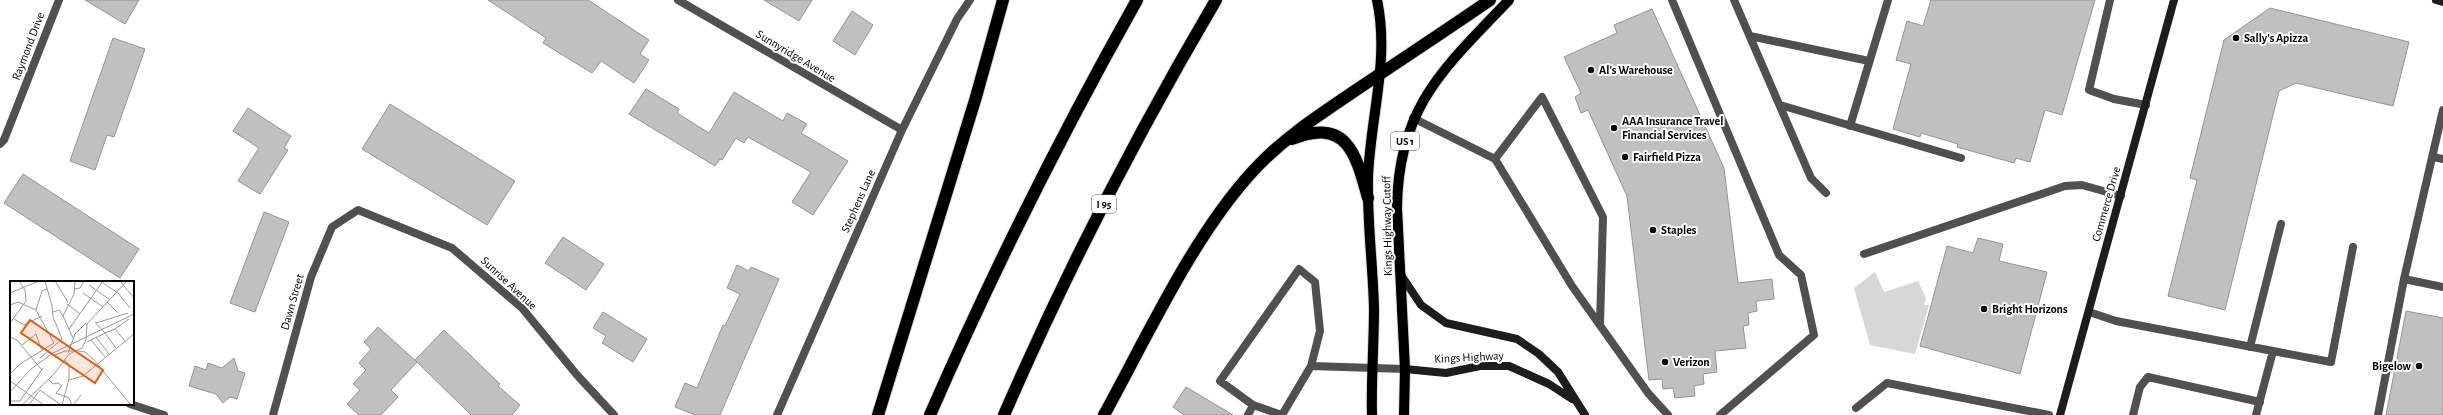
<svg xmlns="http://www.w3.org/2000/svg" width="2443" height="415" font-family="'Alegreya Sans',sans-serif">
<rect width="100%" height="100%" fill="#fff"/>
<path fill="#d7d7d7" d="M 1875,272 L 1884,292 L 1918,281 L 1926,298 L 1924,305 L 1929,305 L 1915,354 L 1870,345 L 1854,288 Z"/>
<path fill="#c0c0c0" stroke="#949494" d="M 85,0 L 139,0 L 125,24 Z
M 488,0 L 588,0 L 649,40 L 640,54 L 649,60 L 634,83 L 601,61 L 592,73 L 543,43 L 546,38 Z
M 764,0 L 812,0 L 799,21 Z
M 1931,0 L 2095,0 L 2062,115 L 2045,110 L 2030,162 L 2016,158 L 2014,163 L 1957,147 L 1958,144 L 1921,133 L 1920,137 L 1893,129 L 1911,64 L 1896,60 L 1907,21 L 1923,26 Z
M 2270,8 L 2409,42 L 2393,106 L 2296,83 L 2279,91 L 2225,310 L 2168,296 L 2197,180 L 2190,178 L 2224,40 Z
M 1652,9 L 1724,168 L 1738,283 L 1772,279 L 1774,299 L 1756,301 L 1757,311 L 1748,313 L 1749,325 L 1743,326 L 1746,348 L 1715,351 L 1717,372 L 1703,374 L 1704,384 L 1694,386 L 1695,396 L 1675,398 L 1673,388 L 1663,389 L 1662,379 L 1649,380 L 1627,196 L 1588,110 L 1581,113 L 1575,97 L 1581,93 L 1564,57 L 1617,33 L 1614,25 Z
M 852,11 L 873,25 L 855,55 L 833,41 Z
M 113,38 L 145,49 L 114,137 L 107,135 L 95,170 L 70,161 Z
M 646,89 L 679,109 L 677,113 L 709,133 L 734,92 L 783,121 L 787,113 L 807,124 L 801,133 L 848,161 L 813,215 L 792,202 L 811,172 L 748,137 L 744,143 L 736,138 L 722,160 L 720,159 L 715,166 L 629,114 Z
M 390,104 L 515,181 L 487,225 L 362,149 Z
M 248,108 L 291,136 L 284,148 L 288,150 L 260,194 L 238,181 L 259,148 L 233,131 Z
M 23,174 L 139,249 L 120,278 L 4,203 Z
M 264,212 L 289,222 L 255,312 L 230,303 Z
M 563,237 L 604,264 L 586,290 L 545,263 Z
M 1978,238 L 2003,244 L 1999,261 L 2047,272 L 2020,374 L 1920,346 L 1947,246 L 1973,253 Z
M 737,265 L 749,271 L 751,267 L 779,279 L 720,415 L 695,415 L 675,407 L 685,383 L 697,388 L 723,325 L 725,326 L 740,294 L 727,288 Z
M 2406,311 L 2443,318 L 2443,415 L 2386,415 Z
M 603,312 L 647,339 L 633,362 L 602,343 L 606,336 L 593,328 Z
M 378,327 L 417,362 L 391,390 L 398,397 L 381,415 L 359,415 L 347,404 L 360,390 L 353,384 L 366,370 L 359,363 L 371,349 L 364,342 Z
M 444,330 L 500,384 L 498,386 L 520,405 L 512,415 L 471,415 L 415,360 Z
M 234,358 L 238,371 L 245,373 L 237,399 L 230,397 L 223,403 L 216,394 L 189,386 L 195,366 L 206,370 L 208,363 L 222,368 Z
M 1186,387 L 1233,415 L 1184,415 L 1173,407 Z"/>
<g fill="none" stroke-linecap="round" stroke-linejoin="round">
<defs>
<path id="primary" d="M 1372,415 C 1371,380 1374,344 1374,309 C 1373,265 1367,222 1368,178 C 1370,118 1390,60 1377,0
M 1404,415 L 1405,369 L 1397,208 C 1398,107 1444,68 1509,0"/>
<path id="motorway" d="M 1292,139 C 1347,117 1356,154 1368,198
M 878,415 L 976,97 L 1003,0
M 930,415 C 992,273 1061,135 1137,0
M 1004,415 C 1066,272 1137,134 1216,0
M 1104,415 C 1147,337 1193,236 1253,171 C 1285,136 1324,112 1362,86 C 1405,57 1448,29 1490,0"/>
</defs>
<use href="#primary" stroke="#dbdbdb" stroke-width="12"/>
<use href="#motorway" stroke="#dbdbdb" stroke-width="14"/>
<path stroke="#505050" stroke-width="8" d="M 1672,0 L 1779,255 L 1801,275 L 1814,335 L 1720,415
M 1734,0 L 1811,178 L 1826,193
M 2110,0 L 2089,90 L 2114,99 L 2146,105
M 1750,36 L 1869,61
M 1780,105 L 1961,158
M 1413,118 L 1495,159 L 1572,286 L 1648,393 L 1668,415
M 1850,126 L 1888,0
M 2433,157 L 2443,159
M 1495,159 L 1542,97 L 1603,217 L 1600,324
M 1864,254 L 2065,186 L 2082,185 L 2121,196
M 2404,279 L 2443,287
M 2089,312 L 2116,321 L 2273,351 L 2256,415
M 2250,347 L 2281,224
M 2273,351 L 2331,362 L 2353,247
M 1311,366 L 1282,415 L 1253,405 L 1220,381 L 1299,269 L 1315,282 L 1320,331 L 1311,366 L 1405,369
M 130,404 L 164,415
M 1856,408 L 1887,383 L 2049,415
M 1248,415 L 1253,405
M 2133,415 L 2140,387 L 2148,377 L 2260,402
M 2378,415 L 2404,279 L 2443,110"/>
<path stroke="#505050" stroke-width="8" d="M 678,0 L 902,130
M 0,144 L 4,140 L 59,0
M 273,415 L 311,277 L 332,227 L 358,210 L 452,248 L 522,308 L 577,375 L 614,415
M 777,415 L 902,130 L 957,19 L 970,0"/>
<path stroke="#1d1d1d" stroke-width="8" d="M 2436,0 L 2443,2
M 1401,275 L 1421,305 L 1446,323 L 1517,339 L 1539,354 L 1558,372 L 1585,415
M 1405,369 L 1446,373 L 1480,366 L 1509,366 L 1549,384 L 1572,399
M 2060,415 L 2174,0"/>
<use href="#primary" stroke="#000" stroke-width="10"/>
<use href="#motorway" stroke="#000" stroke-width="12"/>
</g>
<g fill="#000" stroke="#fff" stroke-width="1.5">
<circle cx="2236" cy="38" r="4"/>
<circle cx="1591" cy="70" r="4"/>
<circle cx="1614" cy="128" r="4"/>
<circle cx="1625" cy="157" r="4"/>
<circle cx="1653" cy="230" r="4"/>
<circle cx="1984" cy="309" r="4"/>
<circle cx="1665" cy="362" r="4"/>
<circle cx="2419" cy="366" r="4"/>
</g>
<g text-anchor="middle" stroke-width="4" stroke-linejoin="round" paint-order="stroke">
<g fill="#fff" stroke="#4c4c4c" stroke-width="1">
<rect x="1391" y="132" width="28" height="18" rx="3"/>
<rect x="1092" y="195" width="24" height="18" rx="3"/>
</g>
<g font-size="11" font-weight="bold" fill="#000">
<text x="1405" y="145">US 1</text>
<text x="1104" y="208">I 95</text>
</g>
<g font-size="12" font-weight="bold" fill="#000" stroke="#fff" text-anchor="start">
<text x="2244" y="42">Sally's Apizza</text>
<text x="1599" y="74">Al's Warehouse</text>
<text x="1622" y="125">AAA Insurance Travel<tspan x="1622" dy="14">Financial Services</tspan></text>
<text x="1633" y="161">Fairfield Pizza</text>
<text x="1661" y="234">Staples</text>
<text x="1992" y="313">Bright Horizons</text>
<text x="1673" y="366">Verizon</text>
<text x="2411" y="370" text-anchor="end">Bigelow</text>
</g>
<g font-size="12" fill="#000" stroke="#fff">
<text transform="translate(28 46) rotate(-69)" y="4">Raymond Drive</text>
<text transform="translate(796 56) rotate(31)" y="4">Sunnyridge Avenue</text>
<text transform="translate(858 201) rotate(-66)" y="4">Stephens Lane</text>
<text transform="translate(2106 204) rotate(-74)" y="4">Commerce Drive</text>
<text transform="translate(1387 226) rotate(-91)" y="4">Kings Highway Cutoff</text>
<text transform="translate(509 283) rotate(43)" y="4">Sunrise Avenue</text>
<text transform="translate(292 302) rotate(-74)" y="4">Dawn Street</text>
<text transform="translate(1469 357) rotate(-3)" y="4">Kings Highway</text>
</g>
</g>
<g transform="translate(10 281)">
<rect width="124" height="124" fill="#fff"/>
<path fill="none" stroke="#999" stroke-width="1" d="M 35,0 L 42,25 L 43,36 L 52,58M 45,0 L 58,21M 90,0 L 108,12 L 120,27M 110,0 L 124,17M 79,4 L 100,19M 64,8 L 70,7 L 74,0M 0,12 L 29,0M 73,12 L 93,26M 97,21 L 108,32M 57,23 L 70,33M 0,24 L 8,21 L 26,29 L 44,62M 26,29 L 32,10 L 37,8M 43,31 L 49,29 L 53,35M 4,38 L 14,44 L 32,35M 85,41 L 95,52 L 105,48M 0,42 L 16,20 L 15,9 L 9,0M 86,42 L 118,32M 59,48 L 93,0M 105,48 L 115,60M 105,48 L 119,38M 0,56 L 7,59 L 32,89M 86,56 L 99,73M 63,57 L 53,35 L 64,13 L 65,0M 81,59 L 95,76M 77,61 L 95,52 L 106,67M 12,64 L 26,53 L 32,70M 68,70 L 75,71 L 84,79 L 121,124M 58,72 L 65,53 L 76,42M 45,74 L 55,70 L 66,70M 30,77 L 52,58M 0,93 L 10,83 L 44,62M 38,98 L 43,103 L 48,102 L 52,105 L 46,112 L 59,117 L 62,124M 59,99 L 73,95 L 124,53M 0,100 L 34,124M 0,111 L 21,88 L 43,72 L 124,33M 0,120 L 10,120 L 33,87M 12,124 L 45,92 L 59,73 L 72,67 L 76,59 L 77,43 L 117,0M 19,124 L 30,109 L 51,124M 52,124 L 59,98 L 59,84 L 55,79M 63,124 L 71,114"/>
<path fill="#e8590c" fill-opacity="0.15" stroke="#e8590c" stroke-width="2" d="M 20,39 L 93,89 L 85,102 L 11,52 Z"/>
<rect width="124" height="124" fill="none" stroke="#000" stroke-width="2"/>
</g>
</svg>
